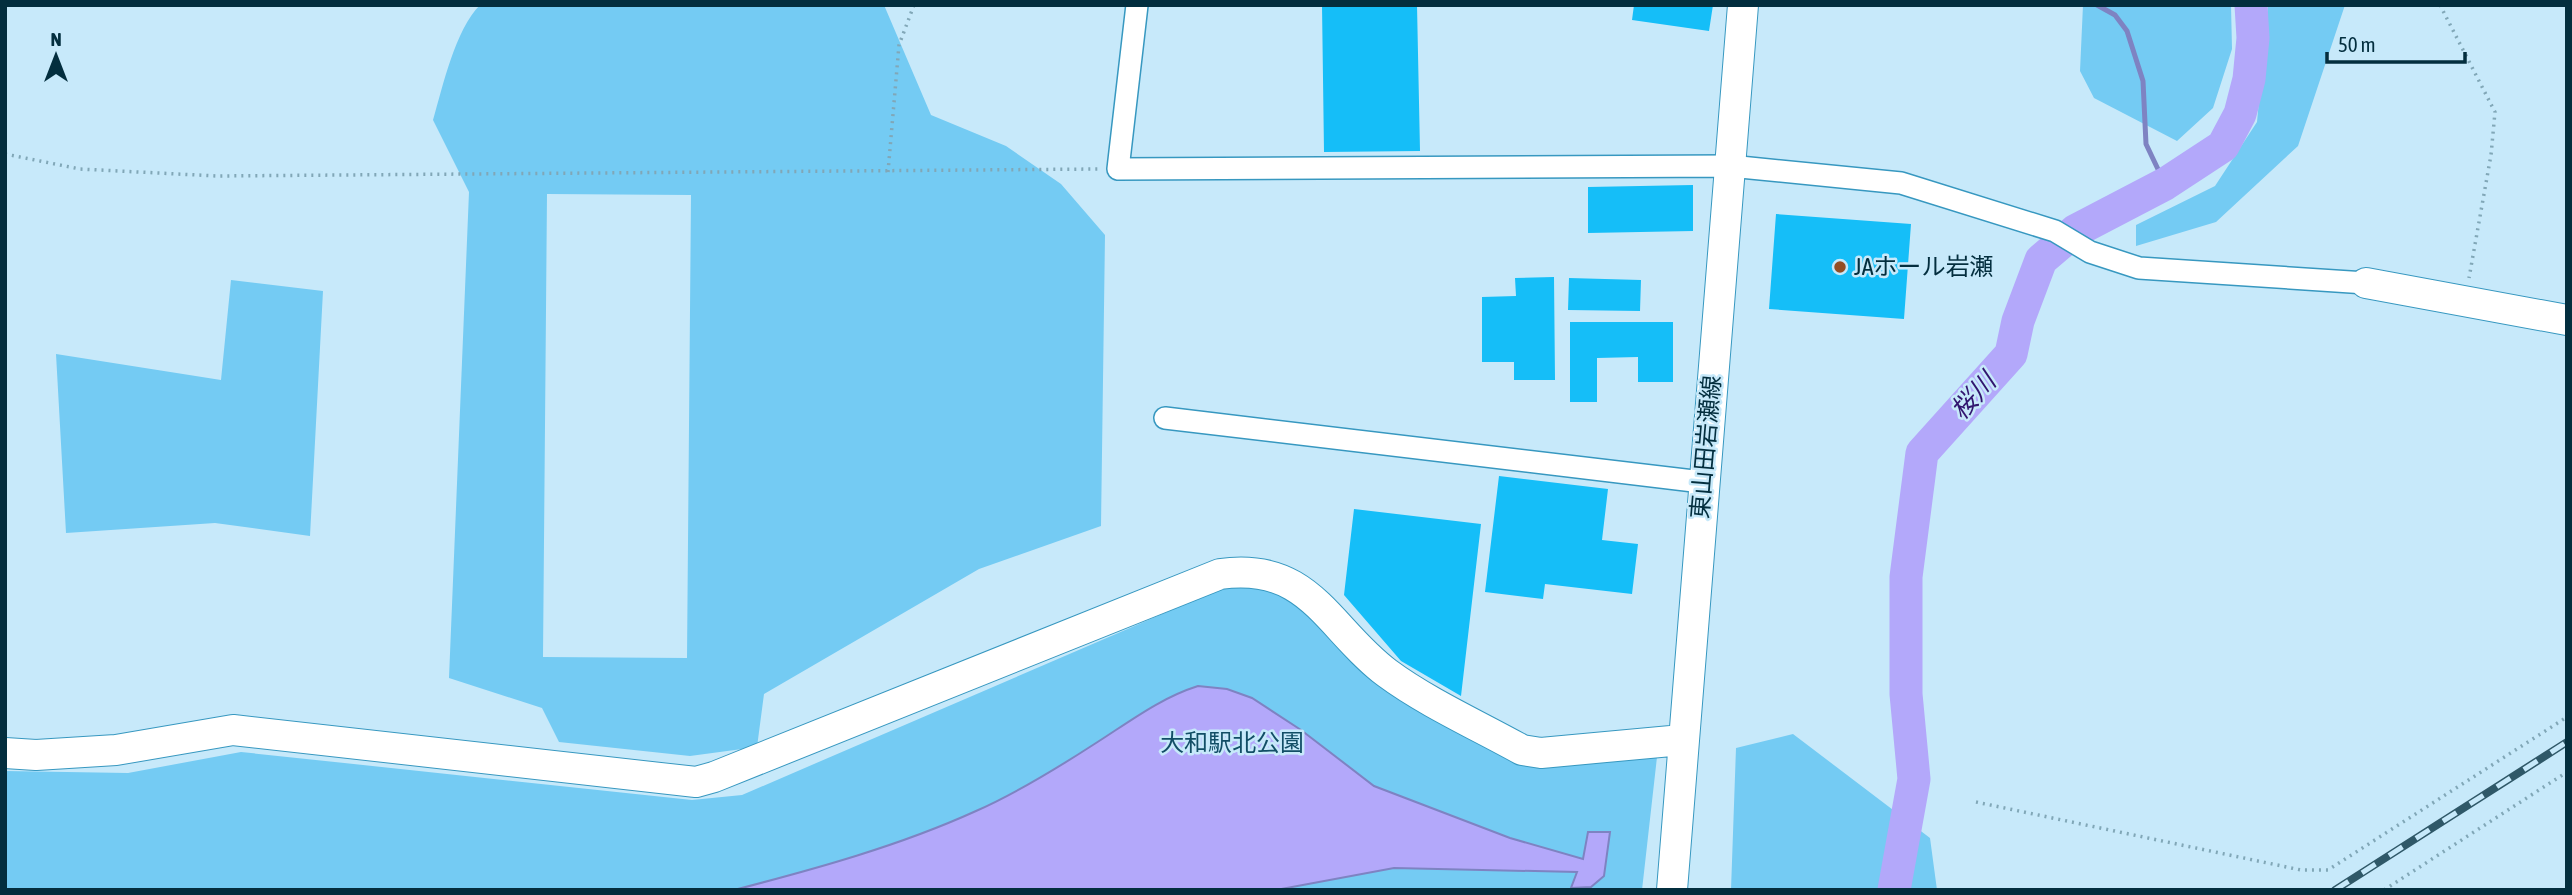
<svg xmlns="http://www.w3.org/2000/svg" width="2572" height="895" font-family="'Asap Condensed','Noto Sans JP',sans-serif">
<rect width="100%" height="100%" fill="#c7e9fa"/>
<path fill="#74cbf3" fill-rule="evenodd" d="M 480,5 L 884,5 L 931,115 L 1006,146 L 1061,184 L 1105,235 L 1101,526 L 979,569 L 764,694 L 757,747 L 690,756 L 559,742 L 542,708 L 449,678 L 469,192 L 433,120 C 443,86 455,30 480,5 ZM 547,194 L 691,195 L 687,658 L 543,657 Z
M 2083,5 L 2231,5 L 2232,49 L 2213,108 L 2177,141 L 2094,98 L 2080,71 Z
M 2268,5 L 2345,5 L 2298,146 L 2216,222 L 2136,246 L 2136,225 L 2215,186 L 2257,122 Z
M 231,280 L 323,291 L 310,536 L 215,523 L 66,533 L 56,354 L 221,380 Z
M 1232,584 L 1274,588 L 1492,745 L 1533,767 L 1657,757 L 1642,890 L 5,890 L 5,771 L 128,773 L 241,752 L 692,800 L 742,795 Z
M 1793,734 L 1930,838 L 1937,890 L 1731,890 L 1736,748 Z"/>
<path fill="#b3a8fa" stroke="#7e83c2" stroke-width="2" d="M 1198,686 L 1227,689 L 1252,698 L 1301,730 L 1374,786 L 1510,838 L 1583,859 L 1588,832 L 1610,832 L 1604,876 L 1591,887 L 1571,888 L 1577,872 L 1394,868 L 1276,890 L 734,890 C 815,869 899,846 976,811 C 1017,793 1059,767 1096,743 C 1129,722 1160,698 1198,686 Z"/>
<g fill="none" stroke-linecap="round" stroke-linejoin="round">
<path stroke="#7e83c2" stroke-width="5" d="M 2097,5 L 2115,15 L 2127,31 L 2143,81 L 2146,144 L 2165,184"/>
<path stroke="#b3a8fa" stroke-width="33" d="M 1894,890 L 1914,779 L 1906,694 L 1906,577 L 1922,453 L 2011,354 L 2018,321 L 2041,260 L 2075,231 L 2165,184 L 2223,146 L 2240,114 L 2249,79 L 2253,38 L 2251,5"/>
</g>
<path fill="#15bef8" d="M 1322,5 L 1417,5 L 1420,151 L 1324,152 Z
M 1634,5 L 1713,5 L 1709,31 L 1632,20 Z
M 1693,185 L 1693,231 L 1588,233 L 1588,187 Z
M 1776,214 L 1911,224 L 1904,319 L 1769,309 Z
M 1554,277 L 1555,380 L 1514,380 L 1514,362 L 1482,362 L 1482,297 L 1516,296 L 1515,278 Z
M 1569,278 L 1641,280 L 1640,311 L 1568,310 Z
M 1570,322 L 1673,322 L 1673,382 L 1638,382 L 1638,357 L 1597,358 L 1597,402 L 1570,402 Z
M 1499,476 L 1608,489 L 1602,540 L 1638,544 L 1632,594 L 1545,584 L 1543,599 L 1485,592 Z
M 1354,509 L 1481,524 L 1461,696 L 1401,661 L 1344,595 Z"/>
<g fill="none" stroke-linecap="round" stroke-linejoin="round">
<defs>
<path id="street" d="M 1137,5 L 1118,169 L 1730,166 L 1901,183 L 2055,231 L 2090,252 L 2139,268 L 2366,283
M 1165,418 L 1702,482"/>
<path id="secondary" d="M 2366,283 L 2567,320
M 5,753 L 36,755 L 116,750 L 233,730 L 696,782 L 714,777 L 1220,574 C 1310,561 1328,629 1387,673 C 1426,702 1479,726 1522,750 L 1541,753 L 1682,740
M 1672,890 L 1743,5"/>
</defs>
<use href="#street" stroke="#3798c0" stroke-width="24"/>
<use href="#secondary" stroke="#3798c0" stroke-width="32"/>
<path stroke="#81a7b7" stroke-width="3.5" stroke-dasharray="2 5" stroke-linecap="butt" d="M 2440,5 L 2495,112 L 2491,155 L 2469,278
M 5,154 L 80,169 L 217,176 L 1098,169
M 888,172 L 899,45 L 914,5
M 1976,802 L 2301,870 L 2328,870 L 2567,717
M 2384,890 L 2567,772"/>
<use href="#street" stroke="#fff" stroke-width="21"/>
<use href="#secondary" stroke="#fff" stroke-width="30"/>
<defs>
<path id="rail" d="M 2335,890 L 2567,742"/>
</defs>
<use href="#rail" stroke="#2f5868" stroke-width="8"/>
<use href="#rail" stroke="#c7e9fa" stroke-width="5" stroke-dasharray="16" stroke-linecap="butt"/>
</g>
<circle fill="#934e24" stroke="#c7e9fa" stroke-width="2.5" cx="1840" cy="267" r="7"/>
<g text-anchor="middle" stroke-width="5" stroke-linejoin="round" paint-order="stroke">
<g font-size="24" fill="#032e3e" stroke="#c7e9fa" text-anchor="start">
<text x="1854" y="275">JAホール岩瀬</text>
</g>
<g font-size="24" fill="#032e3e" stroke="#c7e9fa">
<text transform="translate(1706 447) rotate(-85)" y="8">東山田岩瀬線</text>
</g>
<g font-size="24" fill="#124e66" stroke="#c7e9fa">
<text x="1232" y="751">大和駅北公園</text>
</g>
<g font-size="26" font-style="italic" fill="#32156f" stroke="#c7e9fa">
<text transform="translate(1973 396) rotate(-48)" y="9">桜川</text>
</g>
</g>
<rect width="2572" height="895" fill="none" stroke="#032e3e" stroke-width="14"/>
<g transform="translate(56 56)" stroke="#c7e9fa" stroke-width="5" paint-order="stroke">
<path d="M0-5L12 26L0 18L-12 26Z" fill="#032e3e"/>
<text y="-10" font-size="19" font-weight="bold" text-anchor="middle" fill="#032e3e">N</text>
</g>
<path d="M2327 52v10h138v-10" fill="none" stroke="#032e3e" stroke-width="3.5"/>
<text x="2338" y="52" font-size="21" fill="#032e3e" stroke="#c7e9fa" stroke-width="5" paint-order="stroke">50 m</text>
</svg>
